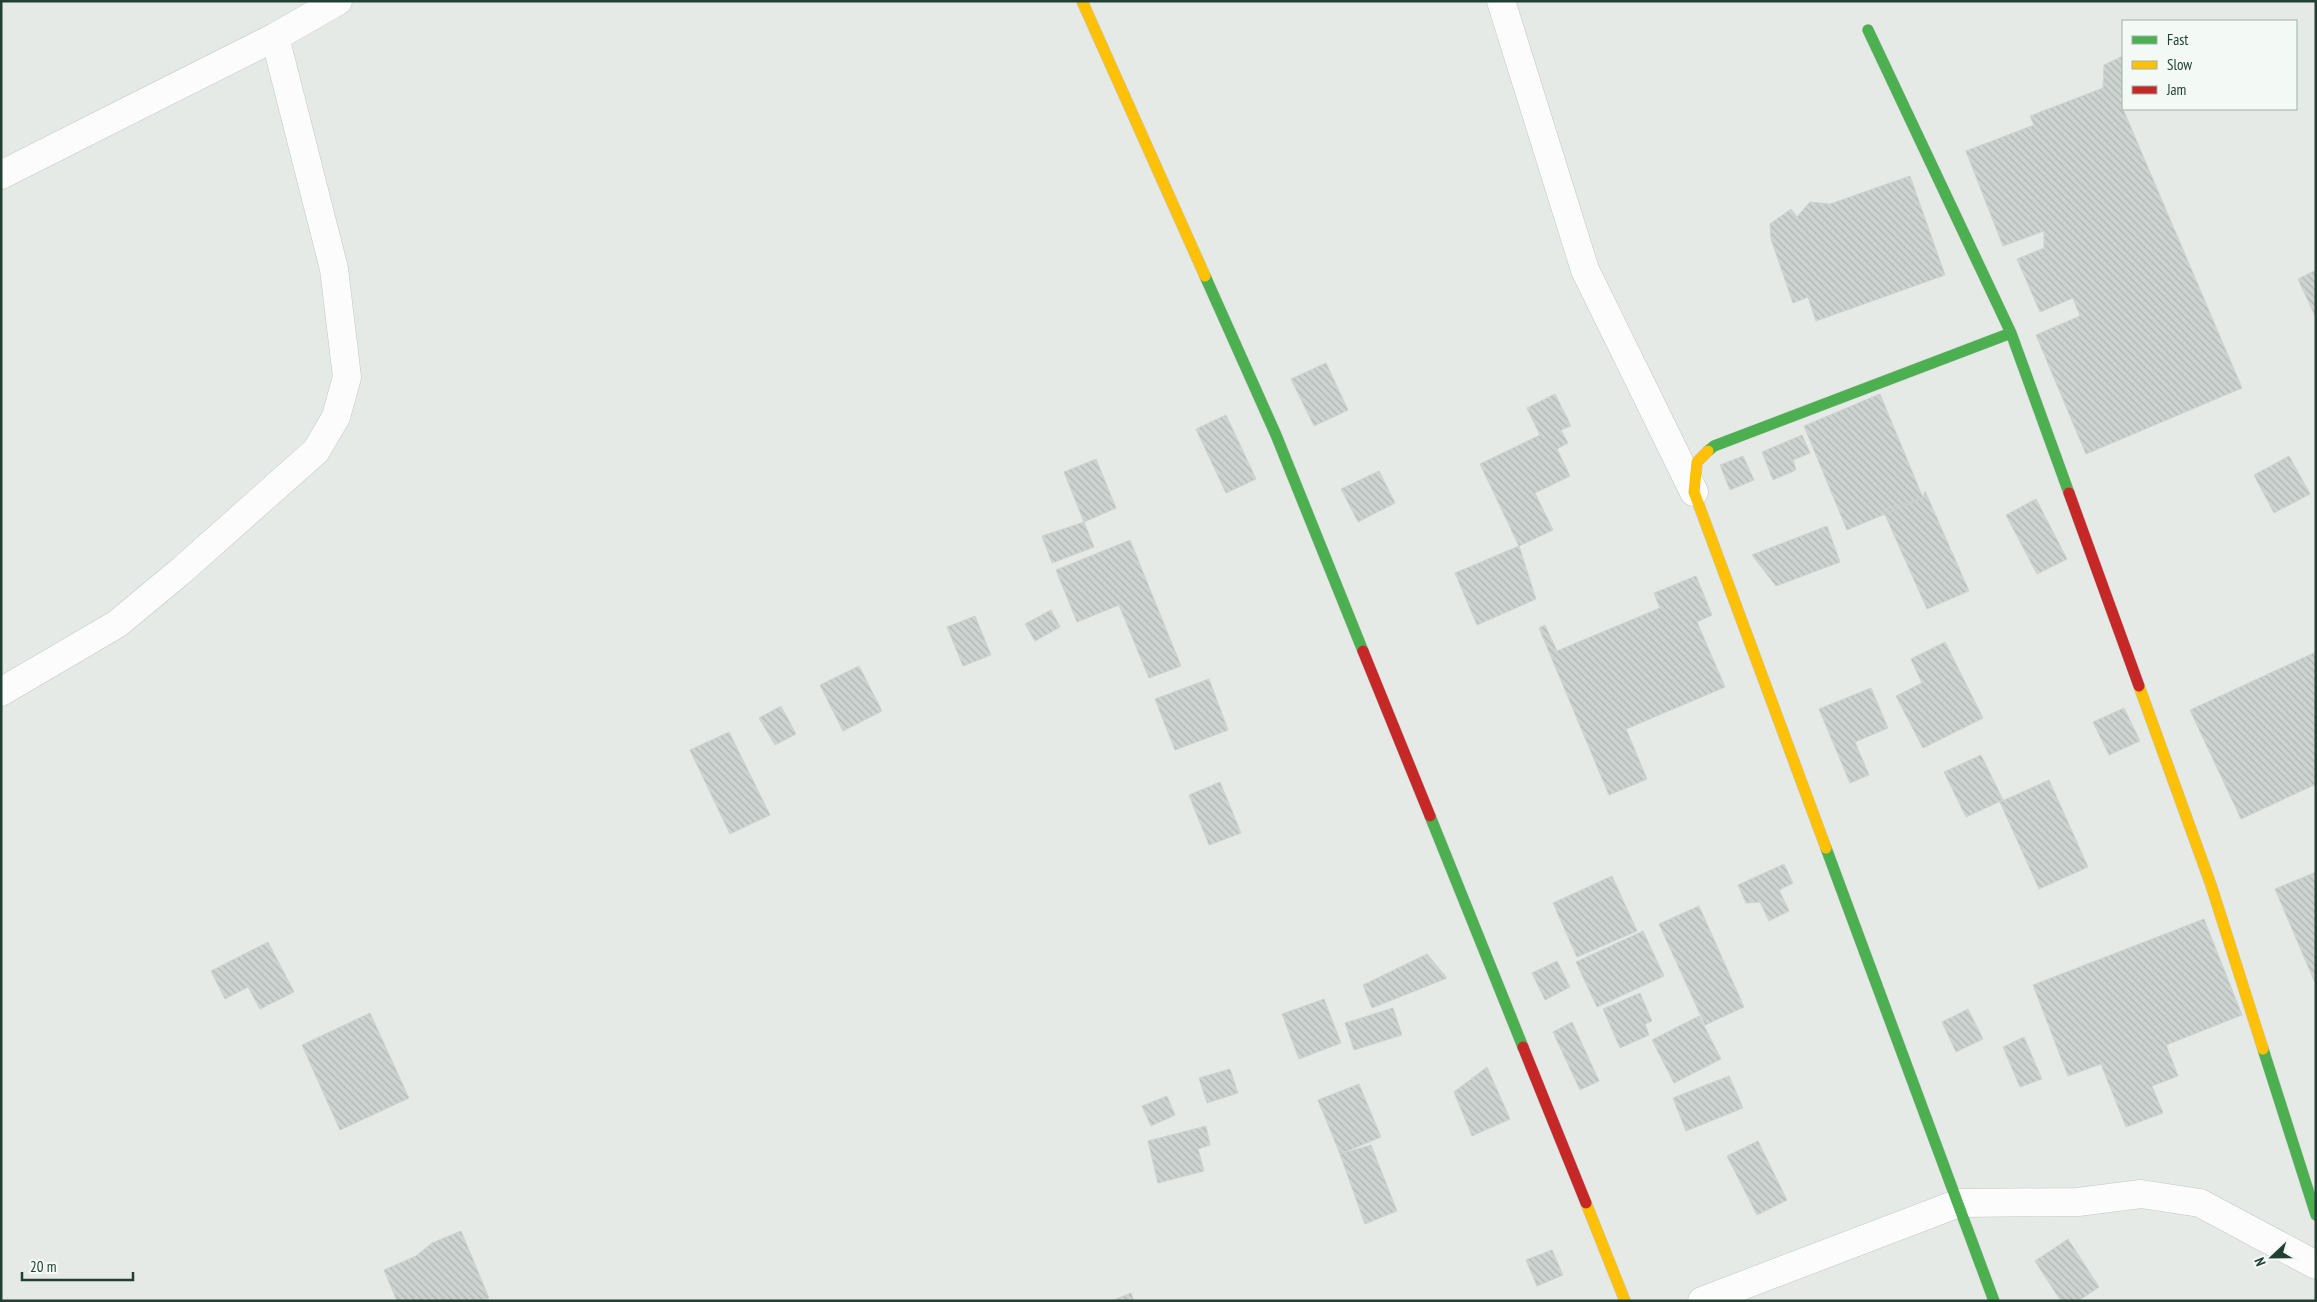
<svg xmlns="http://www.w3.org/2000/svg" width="2317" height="1302" font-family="'PT Sans Narrow',sans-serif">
<defs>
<pattern id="building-back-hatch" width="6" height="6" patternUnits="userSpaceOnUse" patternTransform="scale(1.25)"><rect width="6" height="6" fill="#cdd3d0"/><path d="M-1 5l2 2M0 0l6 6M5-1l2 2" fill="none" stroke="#b0b6b3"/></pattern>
</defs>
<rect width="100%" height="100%" fill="#e5eae7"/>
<path fill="url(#building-back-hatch)" stroke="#cdd3d0" d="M 2123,56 L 2123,97 L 2120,98 L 2123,109 L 2242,388 L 2086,454 L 2036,335 L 2080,316 L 2073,298 L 2040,312 L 2017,259 L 2044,248 L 2044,231 L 2003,246 L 1966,151 L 2034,125 L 2030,116 L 2103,88 L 2104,65 Z
M 1910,176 L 1945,275 L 1816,321 L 1808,297 L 1793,303 L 1771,239 L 1770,224 L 1791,209 L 1797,217 L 1810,202 L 1830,204 Z
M 2316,270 L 2316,318 L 2298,279 Z
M 1326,363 L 1348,410 L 1314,426 L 1291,379 Z
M 1555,394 L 1571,426 L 1561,430 L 1568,443 L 1557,449 L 1570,476 L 1535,493 L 1553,530 L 1519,546 L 1480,464 L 1540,435 L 1527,408 Z
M 1880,394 L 1923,498 L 1847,530 L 1804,426 Z
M 1226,415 L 1256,479 L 1226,493 L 1196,429 Z
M 1802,435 L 1810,453 L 1793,460 L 1796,470 L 1773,480 L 1762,452 Z
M 1743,456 L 1754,480 L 1730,490 L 1720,465 Z
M 2289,456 L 2310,494 L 2274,513 L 2254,475 Z
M 1096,459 L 1116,508 L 1084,522 L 1064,472 Z
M 1379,471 L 1395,503 L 1358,522 L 1341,489 Z
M 1925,491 L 1969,591 L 1927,609 L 1883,510 L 1923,498 Z
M 2036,499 L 2067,559 L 2037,574 L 2006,515 Z
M 1084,522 L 1094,547 L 1052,563 L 1042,536 Z
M 1827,526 L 1840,562 L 1776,586 L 1752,555 Z
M 1130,540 L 1181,666 L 1149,678 L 1119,605 L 1077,622 L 1056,570 Z
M 1519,546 L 1536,599 L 1477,625 L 1455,573 Z
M 1696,576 L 1712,615 L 1697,622 L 1725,687 L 1626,729 L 1647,779 L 1609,795 L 1539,628 L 1545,625 L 1557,651 L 1660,608 L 1654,593 Z
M 1051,610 L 1060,627 L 1035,641 L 1025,624 Z
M 975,616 L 991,655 L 963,666 L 947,627 Z
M 1945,642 L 1983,718 L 1923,748 L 1896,696 L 1922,683 L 1911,659 Z
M 2316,652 L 2316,784 L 2241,819 L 2190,710 Z
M 859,666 L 882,711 L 843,731 L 820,685 Z
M 1209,679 L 1228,730 L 1175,750 L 1155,699 Z
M 1871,688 L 1888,728 L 1855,742 L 1869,775 L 1850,783 L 1819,709 Z
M 781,706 L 796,734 L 775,745 L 759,718 Z
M 2124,708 L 2140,741 L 2109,755 L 2093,722 Z
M 729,732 L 770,815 L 730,834 L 690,750 Z
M 1981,755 L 2003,800 L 1966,817 L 1944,772 Z
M 2049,780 L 2088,867 L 2039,889 L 2000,802 Z
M 1220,782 L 1241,833 L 1209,845 L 1189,795 Z
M 1784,864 L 1793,883 L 1779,890 L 1789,911 L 1769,921 L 1760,902 L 1746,903 L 1738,885 Z
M 2316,872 L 2316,985 L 2275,889 Z
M 1612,876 L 1637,931 L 1577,957 L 1553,903 Z
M 1699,906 L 1744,1007 L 1705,1025 L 1659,924 Z
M 2204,919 L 2242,1015 L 2166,1045 L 2178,1076 L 2152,1086 L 2163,1113 L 2126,1127 L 2101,1064 L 2068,1076 L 2033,985 Z
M 1643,931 L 1664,976 L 1597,1007 L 1576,962 Z
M 268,942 L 294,992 L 260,1009 L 248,987 L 225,999 L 211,971 Z
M 1427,954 L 1447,978 L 1372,1008 L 1363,985 Z
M 1557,961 L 1570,987 L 1545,1000 L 1532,973 Z
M 1640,993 L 1652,1021 L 1645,1024 L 1649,1035 L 1620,1048 L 1603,1009 Z
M 1324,999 L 1341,1043 L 1299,1059 L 1282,1014 Z
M 1393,1008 L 1402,1035 L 1354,1050 L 1345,1023 Z
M 1968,1009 L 1983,1039 L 1956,1052 L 1942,1022 Z
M 370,1013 L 409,1098 L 340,1130 L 302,1045 Z
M 1699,1016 L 1721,1059 L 1674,1083 L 1652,1040 Z
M 1572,1022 L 1599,1081 L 1580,1090 L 1553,1032 Z
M 2024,1037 L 2042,1079 L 2020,1087 L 2003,1047 Z
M 1487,1067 L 1510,1119 L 1472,1136 L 1454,1092 Z
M 1230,1069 L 1238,1093 L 1207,1103 L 1199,1078 Z
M 1729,1076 L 1743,1108 L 1686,1131 L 1673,1098 Z
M 1359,1084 L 1381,1137 L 1340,1154 L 1318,1100 Z
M 1167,1096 L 1175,1115 L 1151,1126 L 1142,1106 Z
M 1206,1126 L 1210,1145 L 1198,1149 L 1204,1171 L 1158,1183 L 1148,1141 Z
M 1758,1141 L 1787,1200 L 1757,1215 L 1727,1156 Z
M 1371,1145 L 1397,1211 L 1365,1224 L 1340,1154 Z
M 461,1231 L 489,1298 L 483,1301 L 397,1301 L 384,1270 L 416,1256 L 432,1243 Z
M 2068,1239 L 2099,1287 L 2078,1301 L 2061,1301 L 2035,1261 Z
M 1552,1250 L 1563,1275 L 1537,1286 L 1526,1260 Z
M 1131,1293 L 1134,1301 L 1111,1301 Z"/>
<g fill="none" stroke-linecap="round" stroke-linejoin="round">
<defs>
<path id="street" d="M 1501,1 L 1585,270 L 1694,492
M 1,175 L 275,37 L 338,1
M 1,692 L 117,624 L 182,570 L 316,451 L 336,417 L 347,377 L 334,269 L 275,37
M 1702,1301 L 1959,1203 L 2078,1202 L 2141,1194 L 2200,1203 L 2316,1265"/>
<path id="fast" d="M 1868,30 L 2011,333 L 2069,493
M 1205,276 L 1276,435 L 1363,651
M 1708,451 L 1714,446 L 2011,333
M 1430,816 L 1523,1047
M 1826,848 L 1994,1301
M 2263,1049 L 2316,1215"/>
<path id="slow" d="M 1082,1 L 1205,276
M 1708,451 L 1697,462 L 1694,492 L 1826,848
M 2139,686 L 2211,885 L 2263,1049
M 1586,1203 L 1625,1301"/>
<path id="jam" d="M 2069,493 L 2139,686
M 1363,651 L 1430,816
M 1523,1047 L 1586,1203"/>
</defs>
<use href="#street" stroke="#c2c7c4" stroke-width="29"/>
<use href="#fast" stroke="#c0c8c4" stroke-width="12"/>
<use href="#slow" stroke="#c0c8c4" stroke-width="12"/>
<use href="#jam" stroke="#c0c8c4" stroke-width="12"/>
<use href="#street" stroke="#fbfcfb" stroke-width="28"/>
<use href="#fast" stroke="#4caf50" stroke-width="11"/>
<use href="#slow" stroke="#ffc107" stroke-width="11"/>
<use href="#jam" stroke="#c62828" stroke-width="11"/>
</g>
<rect width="2317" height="1302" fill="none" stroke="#213f33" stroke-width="5"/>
<rect x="2122" y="20" width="175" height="90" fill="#f3f9f5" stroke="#9fafa7"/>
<rect x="2132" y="36" width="25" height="8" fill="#4caf50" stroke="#9fafa7"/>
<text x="2167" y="45" font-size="15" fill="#213f33">Fast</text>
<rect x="2132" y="61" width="25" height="8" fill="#ffc107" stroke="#9fafa7"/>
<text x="2167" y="70" font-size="15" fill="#213f33">Slow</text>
<rect x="2132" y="86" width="25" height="8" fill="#c62828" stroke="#9fafa7"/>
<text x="2167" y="95" font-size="15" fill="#213f33">Jam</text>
<g transform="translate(2272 1257) rotate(248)" stroke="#f3f9f5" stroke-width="4" paint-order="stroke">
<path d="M0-4L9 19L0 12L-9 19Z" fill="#213f33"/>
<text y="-8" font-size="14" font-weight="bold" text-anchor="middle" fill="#213f33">N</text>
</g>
<path d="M22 1272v8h111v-8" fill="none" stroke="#213f33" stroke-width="2.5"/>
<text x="30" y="1272" font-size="15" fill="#213f33" stroke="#f3f9f5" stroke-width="4" paint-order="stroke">20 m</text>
</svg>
